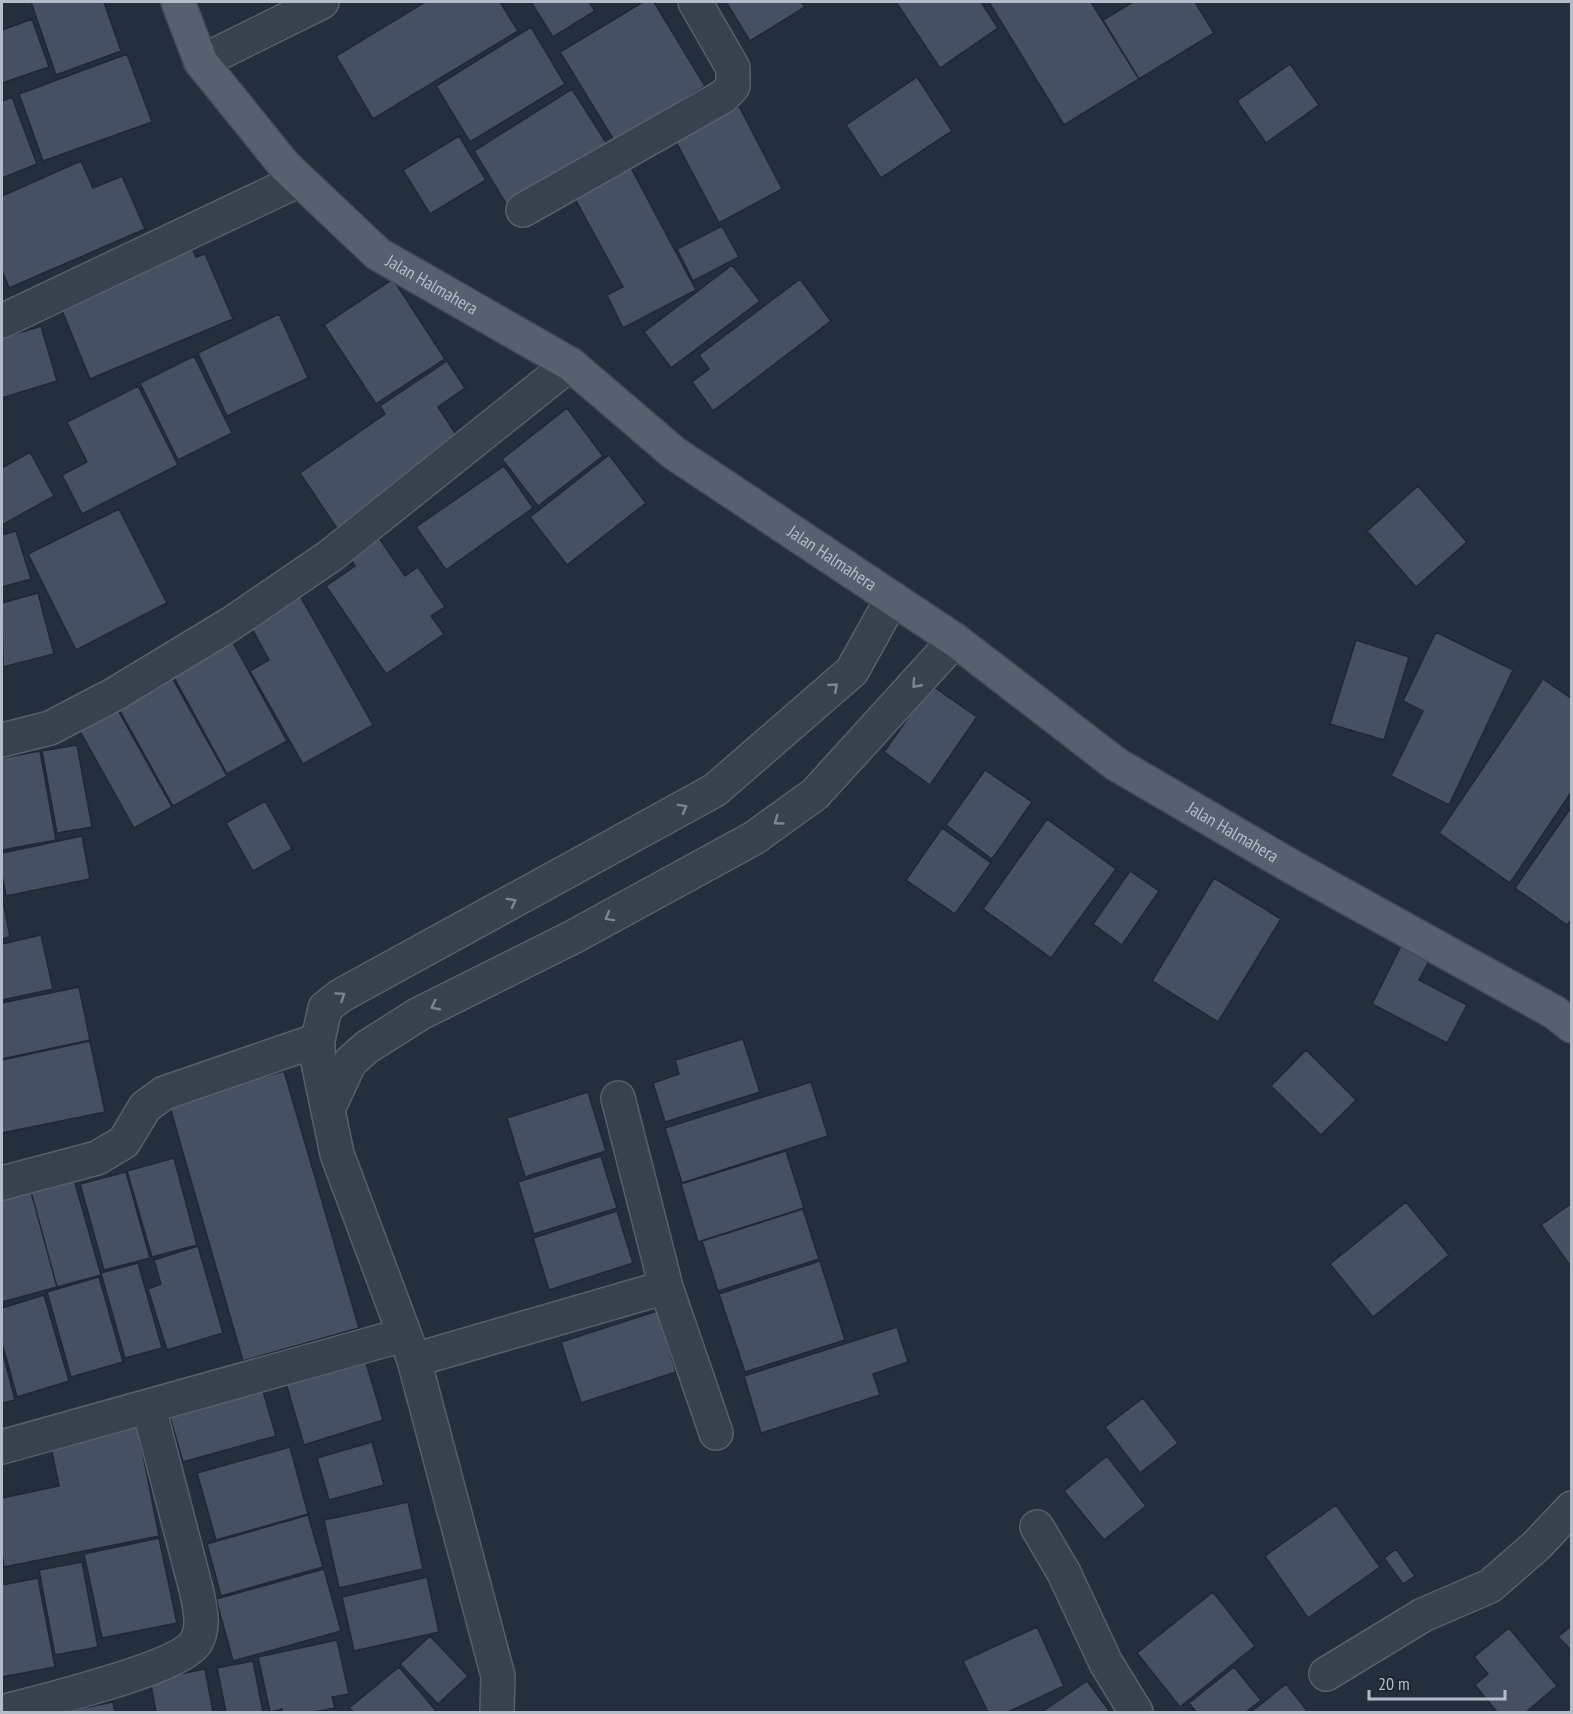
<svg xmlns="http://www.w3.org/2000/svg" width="1573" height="1714" font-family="'PT Sans Narrow',sans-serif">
<rect width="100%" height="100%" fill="#242f3e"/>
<path fill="#455162" stroke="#1f2835" stroke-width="1.5" d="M 31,2 L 104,2 L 121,51 L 56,75 Z
M 425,2 L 500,2 L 518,31 L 373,119 L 336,56 Z
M 531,2 L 589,2 L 595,11 L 553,37 Z
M 643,2 L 654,2 L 705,86 L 615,142 L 560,52 Z
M 726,2 L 801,2 L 805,7 L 750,41 Z
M 896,2 L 981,2 L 998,28 L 940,68 Z
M 989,2 L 1091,2 L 1139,79 L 1064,125 Z
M 1133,2 L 1195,2 L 1214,33 L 1139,79 L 1103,20 Z
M 32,19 L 49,67 L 2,83 L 2,30 Z
M 531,27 L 565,84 L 470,142 L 436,86 Z
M 127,54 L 152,122 L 43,161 L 19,94 Z
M 1290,64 L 1319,105 L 1266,143 L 1237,101 Z
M 917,77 L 952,131 L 881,178 L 846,125 Z
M 572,89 L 607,144 L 508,207 L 474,151 Z
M 12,97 L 37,164 L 2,178 L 2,101 Z
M 739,106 L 782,189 L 719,223 L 675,140 Z
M 459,136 L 486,180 L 430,214 L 403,170 Z
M 81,161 L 93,188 L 122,176 L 145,229 L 9,288 L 2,270 L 2,196 Z
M 630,166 L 696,290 L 623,328 L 607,295 L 623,287 L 574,197 Z
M 722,226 L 739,257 L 693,281 L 677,249 Z
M 190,242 L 196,257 L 205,254 L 233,319 L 90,379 L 57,298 Z
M 732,265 L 760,301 L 671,368 L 644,332 Z
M 393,279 L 445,359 L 376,404 L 324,325 Z
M 800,279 L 831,321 L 713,411 L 692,382 L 709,369 L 699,355 Z
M 279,314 L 308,378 L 227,416 L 198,353 Z
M 41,326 L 57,381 L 2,398 L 2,338 Z
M 194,356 L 232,433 L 178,460 L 140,383 Z
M 447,361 L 465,388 L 438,407 L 465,448 L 340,533 L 300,473 L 385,414 L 380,406 Z
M 138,386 L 178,465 L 82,514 L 62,475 L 87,462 L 67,422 Z
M 567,408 L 603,456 L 538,506 L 502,459 Z
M 30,452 L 54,496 L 2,525 L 2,468 Z
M 609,455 L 646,503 L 567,565 L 530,517 Z
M 504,466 L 533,508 L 446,570 L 416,527 Z
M 1418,486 L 1467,542 L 1416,587 L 1367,531 Z
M 119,509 L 167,603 L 76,650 L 28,554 Z
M 16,531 L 31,579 L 2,587 L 2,535 Z
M 379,538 L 405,576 L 418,567 L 445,607 L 431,616 L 444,634 L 386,674 L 326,586 L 355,566 L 350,558 Z
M 38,593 L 54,654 L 3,667 L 2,603 Z
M 299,594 L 373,725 L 303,764 L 250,671 L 269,660 L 249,623 Z
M 1436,632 L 1513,670 L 1449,805 L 1391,776 L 1423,711 L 1403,701 Z
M 231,639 L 287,741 L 227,774 L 171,672 Z
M 1356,640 L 1409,657 L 1384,740 L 1330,724 Z
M 170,674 L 227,776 L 173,806 L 116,704 Z
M 1543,679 L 1572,699 L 1572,791 L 1510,883 L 1439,833 Z
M 931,685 L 977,717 L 930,785 L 884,752 Z
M 115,705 L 172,807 L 134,828 L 77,726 Z
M 77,745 L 92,827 L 57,833 L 42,751 Z
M 40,751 L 56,840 L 2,850 L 2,758 Z
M 985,770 L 1032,802 L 992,859 L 946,825 Z
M 265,801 L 292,849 L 253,871 L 226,823 Z
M 1572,806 L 1572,919 L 1567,925 L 1515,888 Z
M 1047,819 L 1116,869 L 1051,958 L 983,909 Z
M 942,828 L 991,863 L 955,914 L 906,880 Z
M 82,836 L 90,879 L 6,896 L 2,875 L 2,853 Z
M 1130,871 L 1159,891 L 1122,945 L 1093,924 Z
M 1214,878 L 1281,919 L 1218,1022 L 1152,981 Z
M 2,895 L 10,937 L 2,939 Z
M 41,935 L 53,989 L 2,1000 L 2,944 Z
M 1402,944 L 1430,959 L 1419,980 L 1467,1005 L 1447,1043 L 1372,1004 Z
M 79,987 L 90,1040 L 2,1059 L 2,1003 Z
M 743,1039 L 760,1092 L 665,1122 L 653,1083 L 679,1074 L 675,1060 Z
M 90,1041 L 105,1112 L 2,1133 L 2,1060 Z
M 1306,1050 L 1356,1100 L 1321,1135 L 1271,1086 Z
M 284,1071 L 359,1328 L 243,1361 L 169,1104 Z
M 811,1082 L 828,1136 L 682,1183 L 665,1128 Z
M 588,1092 L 606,1151 L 525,1177 L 507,1118 Z
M 786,1151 L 804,1208 L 698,1242 L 681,1184 Z
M 601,1156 L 617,1208 L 534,1234 L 518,1182 Z
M 174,1158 L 197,1245 L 152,1257 L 127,1171 Z
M 71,1169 L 101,1275 L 57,1287 L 28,1181 Z
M 126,1172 L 150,1258 L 104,1270 L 80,1184 Z
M 28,1181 L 57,1287 L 2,1302 L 2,1189 Z
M 1406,1202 L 1449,1255 L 1373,1317 L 1330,1264 Z
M 1572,1203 L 1572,1268 L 1541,1225 Z
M 803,1209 L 819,1259 L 718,1291 L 702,1241 Z
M 617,1211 L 633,1263 L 549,1290 L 533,1238 Z
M 198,1246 L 223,1333 L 167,1350 L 148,1289 L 161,1284 L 154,1260 Z
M 820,1261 L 845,1340 L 745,1372 L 719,1294 Z
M 138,1263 L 162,1348 L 125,1358 L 101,1273 Z
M 99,1277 L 123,1362 L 71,1377 L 47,1292 Z
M 44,1295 L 69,1381 L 17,1397 L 2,1343 L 2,1308 Z
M 657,1311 L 676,1372 L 581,1403 L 561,1342 Z
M 897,1327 L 908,1362 L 873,1374 L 880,1395 L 761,1433 L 744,1376 Z
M 362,1349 L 383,1420 L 304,1445 L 283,1373 Z
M 2,1350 L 15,1400 L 2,1403 Z
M 261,1384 L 276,1436 L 183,1462 L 168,1410 Z
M 1143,1398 L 1178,1443 L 1140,1473 L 1105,1427 Z
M 137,1424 L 159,1536 L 4,1567 L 2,1552 L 2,1498 L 59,1486 L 50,1442 Z
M 372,1442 L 384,1485 L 329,1500 L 317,1458 Z
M 290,1447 L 308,1514 L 216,1540 L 197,1473 Z
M 1107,1456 L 1146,1506 L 1104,1540 L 1064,1491 Z
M 408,1502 L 423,1569 L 339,1588 L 324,1520 Z
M 1336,1505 L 1380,1567 L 1308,1618 L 1265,1556 Z
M 308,1515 L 323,1567 L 221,1596 L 207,1544 Z
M 159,1538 L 177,1623 L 102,1638 L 84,1554 Z
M 1396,1549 L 1415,1576 L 1403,1584 L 1384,1558 Z
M 82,1562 L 98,1647 L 55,1655 L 39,1570 Z
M 324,1569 L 341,1631 L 233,1661 L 216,1599 Z
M 427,1577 L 439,1632 L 354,1651 L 342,1597 Z
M 38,1578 L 55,1667 L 2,1677 L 2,1585 Z
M 1213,1592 L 1255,1646 L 1180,1707 L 1137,1653 Z
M 1572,1625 L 1572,1651 L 1558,1637 Z
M 1037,1627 L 1064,1686 L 1008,1712 L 988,1712 L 963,1661 Z
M 1509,1628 L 1557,1686 L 1526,1712 L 1497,1712 L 1475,1685 L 1488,1674 L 1474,1657 Z
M 430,1636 L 468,1676 L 438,1704 L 400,1664 Z
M 337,1640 L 349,1694 L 332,1697 L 335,1708 L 314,1712 L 282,1712 L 282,1709 L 270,1712 L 258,1657 Z
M 253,1661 L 263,1712 L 226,1712 L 217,1668 Z
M 399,1667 L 437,1712 L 353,1712 L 349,1708 Z
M 1234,1667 L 1261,1700 L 1246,1712 L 1196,1712 L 1189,1703 Z
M 205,1669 L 213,1712 L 156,1712 L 150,1680 Z
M 1087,1681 L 1110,1712 L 1042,1712 Z
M 1286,1684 L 1308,1712 L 1251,1712 Z
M 113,1702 L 115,1712 L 64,1712 Z"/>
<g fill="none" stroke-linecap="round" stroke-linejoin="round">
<defs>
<path id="minor" d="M 201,62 L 322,2
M 523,210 L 724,96 L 733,86 L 733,68 L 695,2
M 2,321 L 299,180
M 2,740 L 50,728 L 115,694 L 232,623 L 330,556 L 570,364
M 618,1098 L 666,1287 L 716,1433
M 329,1107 L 350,1062 L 367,1047 L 419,1014 L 573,937 L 754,838 L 815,794 L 955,640
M 2,1183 L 97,1158 L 124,1142 L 145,1107 L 164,1093 L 318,1040
M 414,1360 L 666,1287
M 2,1447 L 403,1335
M 1037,1527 L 1064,1573 L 1106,1663 L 1136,1712
M 1326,1674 L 1423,1615 L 1490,1586 L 1536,1546 L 1572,1508
M 2,1712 C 38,1702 179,1669 196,1642 C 205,1626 200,1610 197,1593 L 149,1408
M 497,1712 L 498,1676 L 414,1360 L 337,1154 L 318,1062 L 318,1040 L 325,1008 L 340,996 L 715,790 L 852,671 L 892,599"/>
<g id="major">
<path id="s1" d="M 178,2 L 201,62 L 285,166 L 378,254 L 570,364 L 674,453 L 955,640 L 1116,764 L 1294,868 L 1554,1012 L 1572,1026"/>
</g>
</defs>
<use href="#minor" stroke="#565f6c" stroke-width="36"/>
<use href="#major" stroke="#414a57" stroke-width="36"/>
<use href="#minor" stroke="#38414e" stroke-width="33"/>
<use href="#major" stroke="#56606e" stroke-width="33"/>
</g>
<defs><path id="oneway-chevron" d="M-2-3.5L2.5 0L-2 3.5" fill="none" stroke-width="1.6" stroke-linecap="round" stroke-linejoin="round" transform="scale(1.5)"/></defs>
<g stroke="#7c8592">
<use href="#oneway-chevron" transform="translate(916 684) rotate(132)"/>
<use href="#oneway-chevron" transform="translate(834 687) rotate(-41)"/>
<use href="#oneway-chevron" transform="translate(683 808) rotate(-29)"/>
<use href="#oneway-chevron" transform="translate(778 821) rotate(144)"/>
<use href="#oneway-chevron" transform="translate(512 902) rotate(-29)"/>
<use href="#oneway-chevron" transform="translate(609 917) rotate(151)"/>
<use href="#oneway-chevron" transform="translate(341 996) rotate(-34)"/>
<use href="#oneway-chevron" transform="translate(435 1006) rotate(153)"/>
</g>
<g text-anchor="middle" stroke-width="4.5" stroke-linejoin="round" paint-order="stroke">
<g font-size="18" fill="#b4bcc9" stroke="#1d2633">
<text dy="6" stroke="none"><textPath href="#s1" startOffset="388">Jalan Halmahera</textPath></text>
<text dy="6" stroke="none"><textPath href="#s1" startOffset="874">Jalan Halmahera</textPath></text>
<text dy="6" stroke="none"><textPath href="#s1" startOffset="1360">Jalan Halmahera</textPath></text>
</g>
</g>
<rect width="1573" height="1714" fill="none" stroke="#b4bcc9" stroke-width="6"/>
<path d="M1369 1690v9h136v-9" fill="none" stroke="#b4bcc9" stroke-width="3"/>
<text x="1378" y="1690" font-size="18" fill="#b4bcc9" stroke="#1d2633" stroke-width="4.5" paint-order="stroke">20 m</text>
</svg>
